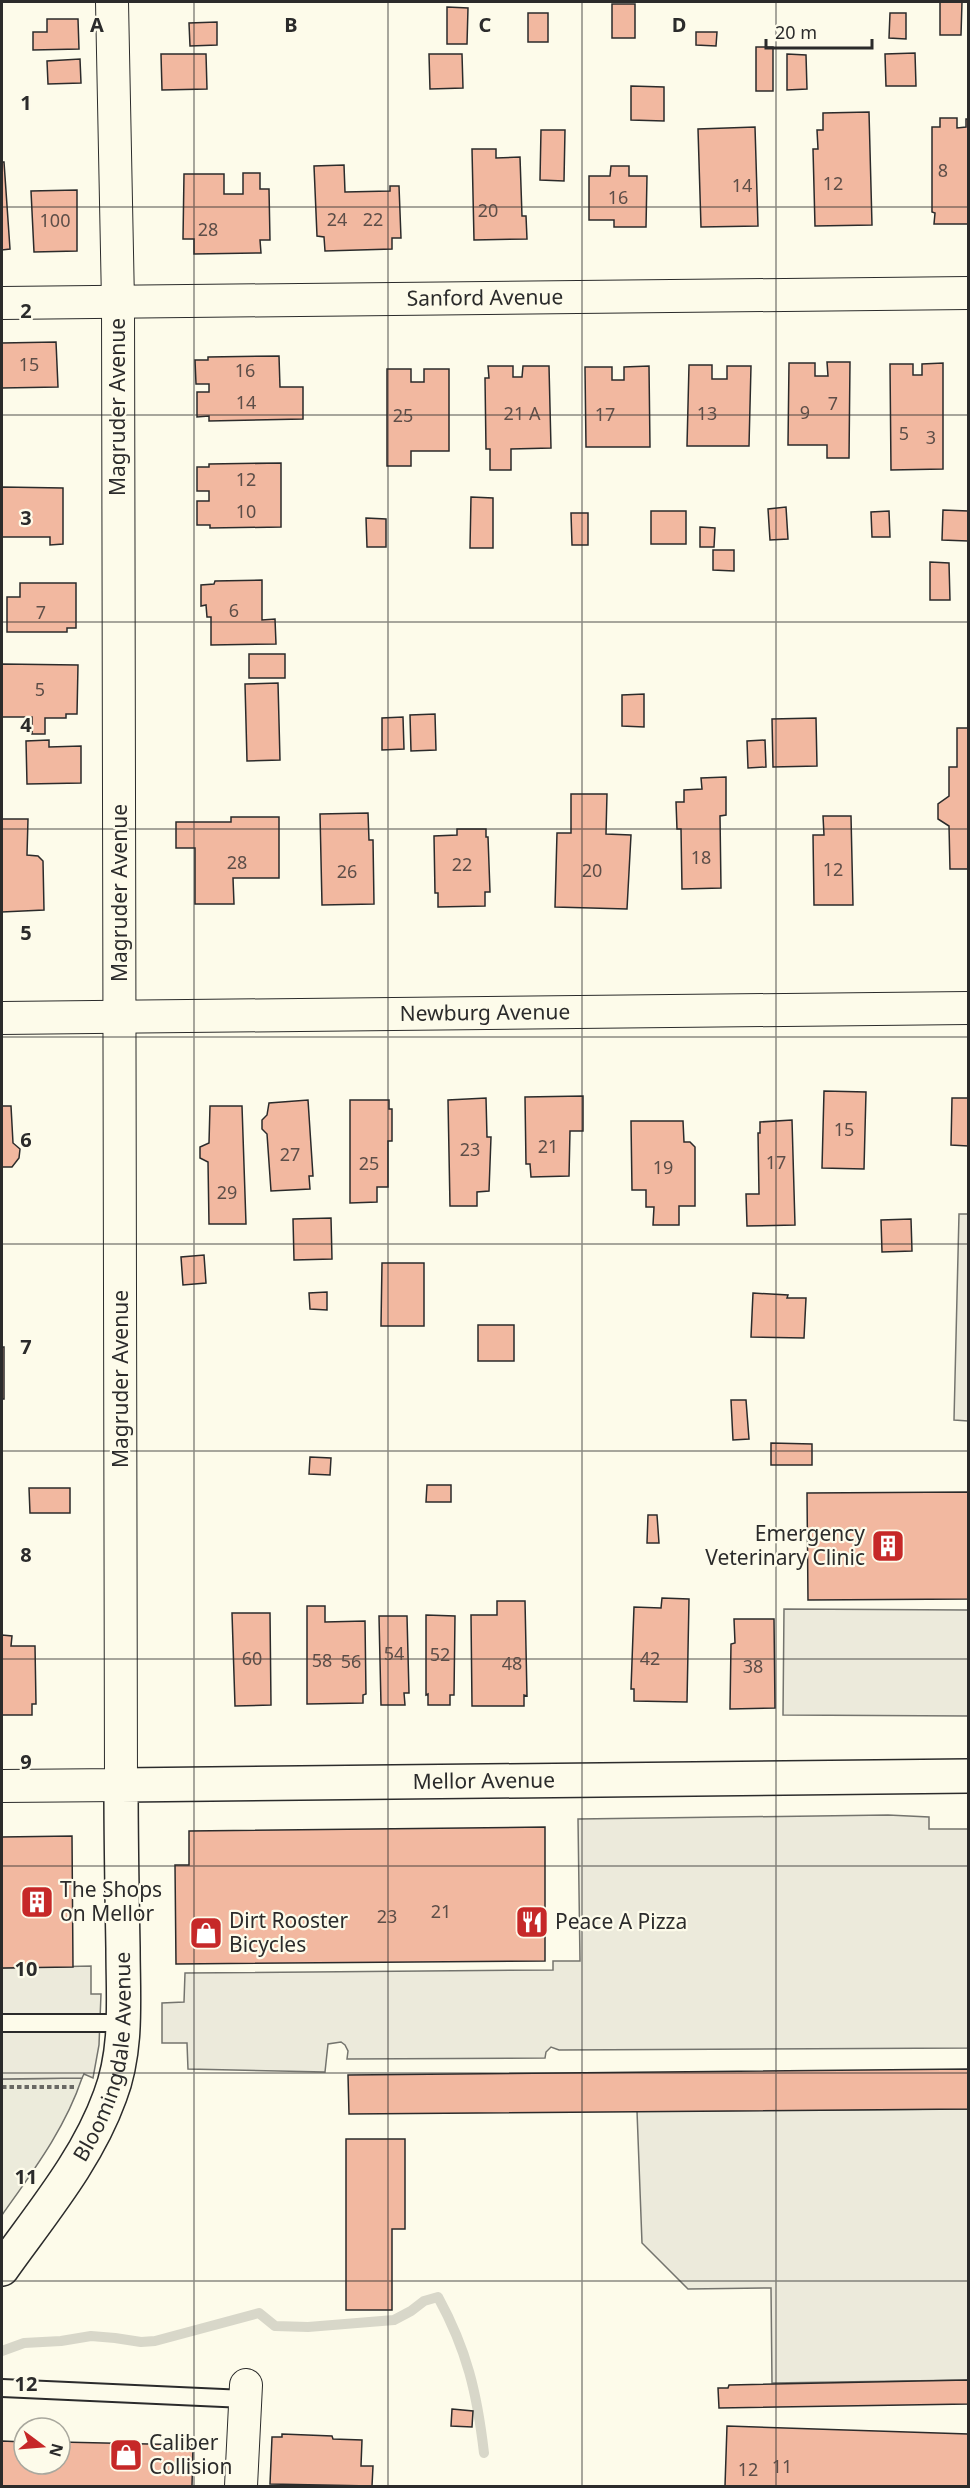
<svg xmlns="http://www.w3.org/2000/svg" width="970" height="2488" font-family="'Noto Sans',sans-serif">
<rect width="100%" height="100%" fill="#fdfbea"/>
<path fill="#ecebdb" stroke="#74746e" stroke-width="1.5" d="M 82,2078 C 65,2129 33,2171 2,2215 L 2,2079 Z"/>
<path fill="#eceadb" stroke="#74746e" stroke-width="1.5" d="M 959,1214 L 968,1214 L 968,1421 L 954,1420 Z
M 784,1609 L 968,1610 L 968,1716 L 783,1715 Z
M 888,1815 L 929,1817 L 929,1829 L 968,1829 L 968,2048 L 559,2050 L 551,2047 L 546,2052 L 545,2058 L 347,2059 L 348,2051 L 345,2045 L 341,2042 L 328,2044 L 325,2072 L 188,2069 L 187,2043 L 162,2043 L 162,2003 L 184,2002 L 185,1973 L 553,1970 L 553,1961 L 580,1961 L 578,1819 Z
M 91,1966 L 91,1994 L 101,1994 L 99,2045 L 93,2078 L 84,2074 L 82,2078 L 2,2079 L 2,1968 Z
M 968,2109 L 968,2380 L 772,2383 L 771,2288 L 688,2289 L 642,2243 L 637,2111 Z"/>
<g fill="none" stroke-linecap="round" stroke-linejoin="round">
<path stroke="#d8d7c9" stroke-width="10" d="M 2,2351 L 24,2343 L 61,2341 L 91,2336 L 115,2338 L 141,2342 L 155,2341 L 259,2313 L 275,2326 L 308,2327 L 394,2320 L 411,2311 L 424,2301 L 438,2297 C 467,2350 477,2393 484,2453"/>
</g>
<path fill="#f2b8a0" stroke="#2b2b2b" stroke-width="1.5" d="M 940,2 L 962,2 L 961,35 L 940,35 Z
M 612,4 L 635,4 L 635,38 L 612,38 Z
M 447,7 L 468,8 L 467,44 L 447,44 Z
M 528,13 L 548,13 L 548,42 L 528,42 Z
M 890,13 L 906,13 L 906,39 L 889,38 Z
M 47,19 L 78,19 L 79,49 L 33,50 L 33,32 L 47,32 Z
M 217,22 L 217,45 L 190,46 L 189,23 Z
M 696,32 L 717,32 L 716,46 L 696,45 Z
M 756,47 L 773,47 L 773,91 L 756,91 Z
M 915,53 L 916,86 L 886,86 L 885,54 Z
M 161,54 L 206,54 L 207,89 L 162,90 Z
M 429,54 L 462,54 L 463,88 L 430,89 Z
M 787,54 L 806,55 L 807,89 L 787,90 Z
M 80,59 L 81,83 L 48,84 L 47,61 Z
M 631,86 L 664,87 L 664,121 L 631,120 Z
M 869,112 L 872,225 L 815,226 L 813,149 L 818,149 L 817,130 L 823,130 L 823,113 Z
M 940,118 L 957,118 L 957,128 L 966,127 L 966,119 L 968,119 L 968,224 L 934,224 L 935,213 L 932,212 L 932,127 L 940,127 Z
M 755,127 L 758,226 L 701,227 L 698,129 Z
M 541,130 L 565,130 L 564,181 L 540,180 Z
M 472,149 L 496,149 L 496,158 L 520,157 L 522,216 L 526,216 L 527,239 L 474,240 Z
M 2,162 L 4,162 L 10,249 L 2,250 Z
M 344,165 L 345,192 L 390,191 L 390,186 L 399,186 L 401,238 L 392,238 L 392,249 L 325,251 L 324,237 L 317,236 L 314,166 Z
M 611,166 L 629,166 L 629,176 L 647,176 L 646,227 L 614,227 L 614,220 L 589,220 L 589,176 L 610,176 Z
M 243,173 L 260,173 L 260,189 L 269,189 L 270,240 L 260,240 L 261,253 L 194,254 L 194,239 L 183,239 L 184,174 L 224,174 L 224,194 L 243,194 Z
M 77,190 L 77,251 L 34,252 L 31,191 Z
M 56,342 L 58,387 L 2,388 L 2,343 Z
M 279,356 L 280,387 L 303,387 L 303,419 L 209,421 L 209,416 L 197,417 L 197,392 L 209,392 L 209,384 L 196,384 L 195,360 L 208,360 L 208,357 Z
M 827,362 L 850,362 L 849,458 L 827,458 L 827,445 L 788,445 L 789,363 L 815,363 L 815,376 L 828,376 Z
M 943,363 L 943,469 L 891,470 L 890,364 L 913,364 L 913,375 L 922,375 L 922,364 Z
M 689,365 L 712,365 L 712,379 L 727,379 L 727,366 L 751,366 L 749,446 L 687,446 Z
M 488,366 L 513,366 L 513,377 L 522,377 L 523,366 L 549,366 L 551,448 L 511,449 L 511,470 L 490,470 L 490,449 L 486,449 L 485,378 L 489,378 Z
M 649,366 L 650,447 L 586,447 L 585,367 L 612,367 L 612,380 L 624,380 L 624,367 Z
M 387,369 L 411,369 L 411,382 L 424,382 L 424,369 L 449,369 L 449,451 L 411,451 L 411,466 L 387,466 Z
M 281,463 L 281,527 L 210,528 L 210,525 L 197,525 L 197,501 L 209,501 L 209,491 L 197,491 L 197,467 L 209,467 L 209,464 Z
M 2,487 L 63,488 L 63,544 L 50,545 L 50,537 L 2,537 Z
M 471,497 L 493,498 L 493,548 L 470,548 Z
M 786,507 L 788,539 L 770,540 L 768,509 Z
M 943,510 L 968,511 L 968,541 L 942,540 Z
M 651,511 L 686,511 L 686,544 L 651,544 Z
M 889,511 L 890,537 L 872,537 L 871,512 Z
M 571,513 L 588,513 L 588,545 L 572,545 Z
M 366,518 L 386,519 L 386,547 L 367,547 Z
M 700,527 L 715,528 L 714,547 L 700,547 Z
M 713,550 L 734,550 L 734,571 L 713,570 Z
M 930,562 L 949,563 L 950,600 L 930,600 Z
M 262,580 L 262,620 L 275,619 L 276,644 L 211,645 L 211,617 L 207,617 L 206,605 L 201,606 L 201,585 L 214,584 L 215,581 Z
M 20,583 L 76,583 L 76,628 L 67,628 L 67,632 L 7,632 L 7,597 L 20,597 Z
M 249,654 L 285,654 L 285,678 L 249,678 Z
M 2,664 L 78,665 L 77,714 L 66,714 L 66,718 L 45,718 L 45,734 L 32,734 L 32,717 L 2,717 Z
M 278,683 L 280,760 L 247,761 L 245,684 Z
M 644,694 L 644,727 L 622,726 L 622,695 Z
M 435,714 L 436,750 L 411,751 L 410,715 Z
M 403,717 L 404,749 L 382,750 L 382,718 Z
M 816,718 L 817,766 L 773,767 L 772,719 Z
M 957,728 L 968,728 L 968,869 L 950,869 L 949,826 L 938,819 L 938,804 L 949,796 L 949,767 L 957,767 Z
M 49,740 L 49,747 L 81,746 L 81,783 L 27,784 L 26,741 Z
M 765,740 L 766,767 L 748,768 L 747,741 Z
M 726,777 L 726,815 L 720,816 L 721,888 L 682,889 L 681,829 L 677,829 L 676,802 L 684,802 L 684,790 L 702,789 L 701,778 Z
M 571,794 L 607,794 L 606,834 L 631,835 L 627,909 L 555,907 L 557,833 L 571,833 Z
M 368,813 L 369,840 L 373,840 L 374,904 L 322,905 L 320,814 Z
M 823,816 L 851,816 L 853,905 L 814,905 L 813,835 L 824,835 Z
M 231,817 L 279,817 L 279,878 L 233,878 L 234,904 L 195,904 L 195,848 L 176,848 L 176,822 L 231,822 Z
M 2,819 L 28,819 L 27,855 L 38,856 L 43,861 L 44,910 L 2,912 Z
M 457,829 L 486,829 L 486,837 L 488,837 L 490,892 L 485,892 L 485,906 L 438,907 L 438,893 L 435,893 L 434,836 L 457,835 Z
M 824,1091 L 866,1092 L 864,1169 L 822,1168 Z
M 583,1096 L 583,1131 L 570,1131 L 569,1176 L 531,1177 L 530,1164 L 526,1164 L 525,1097 Z
M 486,1098 L 487,1137 L 491,1137 L 489,1191 L 477,1192 L 477,1206 L 450,1206 L 448,1100 Z
M 952,1098 L 968,1098 L 968,1146 L 951,1145 Z
M 308,1100 L 313,1176 L 309,1176 L 310,1189 L 271,1191 L 267,1134 L 262,1129 L 262,1120 L 267,1115 L 269,1103 Z
M 350,1100 L 389,1100 L 389,1109 L 392,1109 L 392,1141 L 388,1141 L 388,1187 L 377,1187 L 377,1202 L 350,1203 Z
M 2,1106 L 11,1106 L 13,1143 L 20,1149 L 19,1158 L 12,1167 L 2,1167 Z
M 210,1106 L 242,1106 L 246,1224 L 209,1224 L 208,1162 L 200,1158 L 200,1147 L 209,1143 Z
M 792,1120 L 795,1225 L 747,1226 L 746,1194 L 759,1194 L 758,1133 L 760,1133 L 760,1122 Z
M 631,1121 L 683,1121 L 684,1142 L 690,1142 L 695,1147 L 695,1206 L 679,1206 L 679,1225 L 653,1225 L 654,1207 L 646,1207 L 646,1190 L 632,1190 Z
M 331,1218 L 332,1259 L 294,1260 L 293,1219 Z
M 911,1219 L 912,1251 L 882,1252 L 881,1220 Z
M 204,1255 L 206,1283 L 183,1285 L 181,1257 Z
M 382,1263 L 424,1263 L 424,1326 L 381,1326 Z
M 327,1292 L 327,1310 L 310,1309 L 309,1293 Z
M 753,1293 L 788,1295 L 787,1298 L 806,1298 L 804,1338 L 751,1337 Z
M 478,1325 L 514,1325 L 514,1361 L 478,1361 Z
M 2,1347 L 4,1347 L 4,1399 L 2,1399 Z
M 731,1400 L 746,1400 L 749,1439 L 733,1440 Z
M 771,1443 L 812,1444 L 812,1465 L 771,1465 Z
M 310,1457 L 331,1458 L 330,1475 L 309,1474 Z
M 427,1485 L 451,1485 L 451,1502 L 426,1502 Z
M 29,1488 L 70,1488 L 70,1513 L 30,1513 Z
M 968,1492 L 968,1599 L 808,1600 L 807,1493 Z
M 648,1515 L 657,1515 L 659,1543 L 647,1543 Z
M 662,1598 L 689,1599 L 687,1702 L 634,1701 L 634,1689 L 631,1689 L 634,1607 L 661,1608 Z
M 497,1601 L 525,1601 L 527,1696 L 524,1695 L 524,1706 L 472,1706 L 471,1615 L 497,1615 Z
M 307,1606 L 325,1606 L 325,1622 L 365,1621 L 366,1694 L 363,1695 L 363,1703 L 307,1704 Z
M 232,1613 L 270,1613 L 271,1705 L 235,1706 Z
M 426,1615 L 455,1616 L 454,1695 L 450,1695 L 450,1705 L 428,1705 L 428,1694 L 426,1695 Z
M 379,1616 L 407,1616 L 409,1693 L 404,1693 L 405,1705 L 381,1705 Z
M 734,1619 L 774,1619 L 775,1708 L 730,1709 L 731,1644 L 735,1643 Z
M 2,1635 L 12,1636 L 11,1646 L 35,1646 L 36,1704 L 32,1704 L 32,1715 L 2,1715 Z
M 545,1827 L 545,1961 L 176,1964 L 175,1865 L 189,1865 L 189,1831 Z
M 72,1836 L 73,1967 L 2,1968 L 2,1837 Z
M 968,2069 L 968,2109 L 349,2114 L 348,2075 Z
M 346,2139 L 405,2139 L 405,2229 L 392,2229 L 392,2310 L 346,2310 Z
M 968,2380 L 968,2404 L 719,2408 L 718,2388 L 728,2388 L 729,2385 Z
M 452,2409 L 473,2411 L 472,2427 L 451,2426 Z
M 727,2426 L 968,2434 L 968,2486 L 725,2486 Z
M 282,2434 L 332,2436 L 333,2439 L 362,2440 L 361,2466 L 373,2466 L 372,2486 L 270,2484 L 272,2437 L 282,2437 Z
M 2,2441 L 24,2442 L 24,2464 L 60,2464 L 60,2442 L 193,2445 L 192,2486 L 2,2486 Z"/>
<g fill="none" stroke-linecap="round" stroke-linejoin="round">
<defs>
<path id="service" d="M 2,2023 L 124,2023
M 2,2388 L 245,2399"/>
<g id="minor">
<path id="s1" d="M 2,303 L 968,293"/>
<path id="s2" d="M 2,1018 L 968,1008"/>
<path d="M 2,1786 L 121,1785 L 118,302 L 112,2"/>
<path d="M 241,2486 L 246,2385"/>
</g>
<g id="tertiary">
<path id="s3" d="M 2,2269 C 41,2214 87,2160 110,2096 C 128,2049 123,1998 123,1948 C 122,1894 121,1839 121,1785 L 968,1776"/>
</g>
</defs>
<use href="#service" stroke="#2b2b2b" stroke-width="20"/>
<use href="#minor" stroke="#2b2b2b" stroke-width="34"/>
<use href="#tertiary" stroke="#2b2b2b" stroke-width="36"/>
<path stroke="#6a6964" stroke-width="4" stroke-dasharray="4.5 3" stroke-linecap="butt" d="M 2,2087 L 77,2087"/>
<use href="#service" stroke="#fdfbea" stroke-width="16"/>
<use href="#minor" stroke="#fdfbea" stroke-width="32"/>
<use href="#tertiary" stroke="#fdfbea" stroke-width="33"/>
</g>
<path fill="none" stroke="#2b2b2b" stroke-width="1.5" stroke-opacity="0.55" d="M 194,2 L 194,2486M 388,2 L 388,2486M 582,2 L 582,2486M 776,2 L 776,2486M 2,207 L 968,207M 2,415 L 968,415M 2,622 L 968,622M 2,829 L 968,829M 2,1037 L 968,1037M 2,1244 L 968,1244M 2,1451 L 968,1451M 2,1659 L 968,1659M 2,1866 L 968,1866M 2,2073 L 968,2073M 2,2281 L 968,2281"/>
<defs>
<symbol id="building-square" viewBox="-11 -11 22 22"><rect x="-9" y="-9" width="18" height="18" rx="4" fill="#c62828" stroke="#fdfbea"/><path d="M-4-6H4V6H1V3H-1V6H-4ZM-2.5-4.3h1.7v1.8h-1.7ZM.8-4.3h1.7v1.8H.8ZM-2.5-1h1.7V.8h-1.7ZM.8-1h1.7V.8H.8Z" fill="#fff"/></symbol>
<symbol id="restaurant-square" viewBox="-11 -11 22 22"><rect x="-9" y="-9" width="18" height="18" rx="4" fill="#c62828" stroke="#fdfbea"/><path d="M-5-6h1v4h1v-4h1v4h1v-4h1v5L-1.5 .5V6h-2V.5L-5-1ZM5-6V6H3V1.5H1.5Q1.5-4 5-6Z" fill="#fff"/></symbol>
<symbol id="shop-square" viewBox="-11 -11 22 22"><rect x="-9" y="-9" width="18" height="18" rx="4" fill="#c62828" stroke="#fdfbea"/><path d="M-5-2.5h2.3a2.7 3.5 0 0 1 5.4 0H5L5.5 6h-11ZM-1.5-2.5h3a1.5 2.3 0 0 0-3 0Z" fill="#fff"/></symbol>
</defs>
<g fill-rule="evenodd">
<use href="#building-square" x="869" y="1527" width="38" height="38"/>
<use href="#building-square" x="18" y="1883" width="38" height="38"/>
<use href="#restaurant-square" x="513" y="1903" width="38" height="38"/>
<use href="#shop-square" x="187" y="1914" width="38" height="38"/>
<use href="#shop-square" x="107" y="2436" width="38" height="38"/>
</g>
<g text-anchor="middle" stroke-width="4.5" stroke-linejoin="round" paint-order="stroke">
<g font-size="18" fill="#5d4e48">
<text x="943" y="177">8</text>
<text x="833" y="190">12</text>
<text x="742" y="192">14</text>
<text x="618" y="204">16</text>
<text x="488" y="217">20</text>
<text x="337" y="226">24</text>
<text x="373" y="226">22</text>
<text x="55" y="227">100</text>
<text x="208" y="236">28</text>
<text x="29" y="371">15</text>
<text x="245" y="377">16</text>
<text x="246" y="409">14</text>
<text x="833" y="410">7</text>
<text x="805" y="419">9</text>
<text x="522" y="420">21 A</text>
<text x="707" y="420">13</text>
<text x="605" y="421">17</text>
<text x="403" y="422">25</text>
<text x="904" y="440">5</text>
<text x="931" y="444">3</text>
<text x="246" y="486">12</text>
<text x="246" y="518">10</text>
<text x="234" y="617">6</text>
<text x="41" y="619">7</text>
<text x="40" y="696">5</text>
<text x="701" y="864">18</text>
<text x="237" y="869">28</text>
<text x="462" y="871">22</text>
<text x="833" y="876">12</text>
<text x="592" y="877">20</text>
<text x="347" y="878">26</text>
<text x="844" y="1136">15</text>
<text x="548" y="1153">21</text>
<text x="470" y="1156">23</text>
<text x="290" y="1161">27</text>
<text x="776" y="1169">17</text>
<text x="369" y="1170">25</text>
<text x="663" y="1174">19</text>
<text x="227" y="1199">29</text>
<text x="394" y="1660">54</text>
<text x="440" y="1661">52</text>
<text x="252" y="1665">60</text>
<text x="650" y="1665">42</text>
<text x="322" y="1667">58</text>
<text x="351" y="1668">56</text>
<text x="512" y="1670">48</text>
<text x="753" y="1673">38</text>
<text x="441" y="1918">21</text>
<text x="387" y="1923">23</text>
<text x="782" y="2473">11</text>
<text x="748" y="2476">12</text>
</g>
<g font-size="21" fill="#2b2b2b" stroke="#fdfbea">
<text dy="7" stroke="none"><textPath href="#s1" startOffset="483">Sanford Avenue</textPath></text>
<text transform="translate(118 407) rotate(-90)" y="7">Magruder Avenue</text>
<text transform="translate(120 893) rotate(-90)" y="7">Magruder Avenue</text>
<text dy="7" stroke="none"><textPath href="#s2" startOffset="483">Newburg Avenue</textPath></text>
<text transform="translate(121 1379) rotate(-90)" y="7">Magruder Avenue</text>
<text dy="7" stroke="none"><textPath href="#s3" startOffset="880">Mellor Avenue</textPath></text>
<text dy="7" stroke="none"><textPath href="#s3" startOffset="242">Bloomingdale Avenue</textPath></text>
</g>
<g font-size="21" fill="#2b2b2b" stroke="#fdfbea" text-anchor="start">
<text x="865" y="1541" text-anchor="end">Emergency<tspan x="865" dy="24">Veterinary Clinic</tspan></text>
<text x="60" y="1897">The Shops<tspan x="60" dy="24">on Mellor</tspan></text>
<text x="229" y="1928">Dirt Rooster<tspan x="229" dy="24">Bicycles</tspan></text>
<text x="555" y="1929">Peace A Pizza</text>
<text x="149" y="2450">Caliber<tspan x="149" dy="24">Collision</tspan></text>
</g>
</g>
<g font-size="20" text-anchor="middle" font-weight="bold" fill="#2b2b2b" stroke="#fdfbea" stroke-width="4.5" stroke-linejoin="round" paint-order="stroke">
<text x="97" y="32">A</text>
<text x="291" y="32">B</text>
<text x="485" y="32">C</text>
<text x="679" y="32">D</text>
<text x="26" y="110">1</text>
<text x="26" y="318">2</text>
<text x="26" y="525">3</text>
<text x="26" y="732">4</text>
<text x="26" y="940">5</text>
<text x="26" y="1147">6</text>
<text x="26" y="1354">7</text>
<text x="26" y="1562">8</text>
<text x="26" y="1769">9</text>
<text x="26" y="1976">10</text>
<text x="26" y="2184">11</text>
<text x="26" y="2391">12</text>
</g>
<rect width="970" height="2488" fill="none" stroke="#2b2b2b" stroke-width="6"/>
<g transform="translate(42 2446) rotate(106)"><circle r="28" fill="#fdfbea" stroke="#a9a89e" stroke-width="1.5"/>
<path d="M0-4.5L10 22L0 15L-10 22Z" fill="#c62828"/>
<text y="-9" font-size="16" font-weight="bold" text-anchor="middle" fill="#2b2b2b">N</text>
</g>
<path d="M766 39v9h106v-9" fill="none" stroke="#2b2b2b" stroke-width="3"/>
<text x="775" y="39" font-size="18" fill="#2b2b2b" stroke="#fdfbea" stroke-width="4.5" paint-order="stroke">20 m</text>
</svg>
